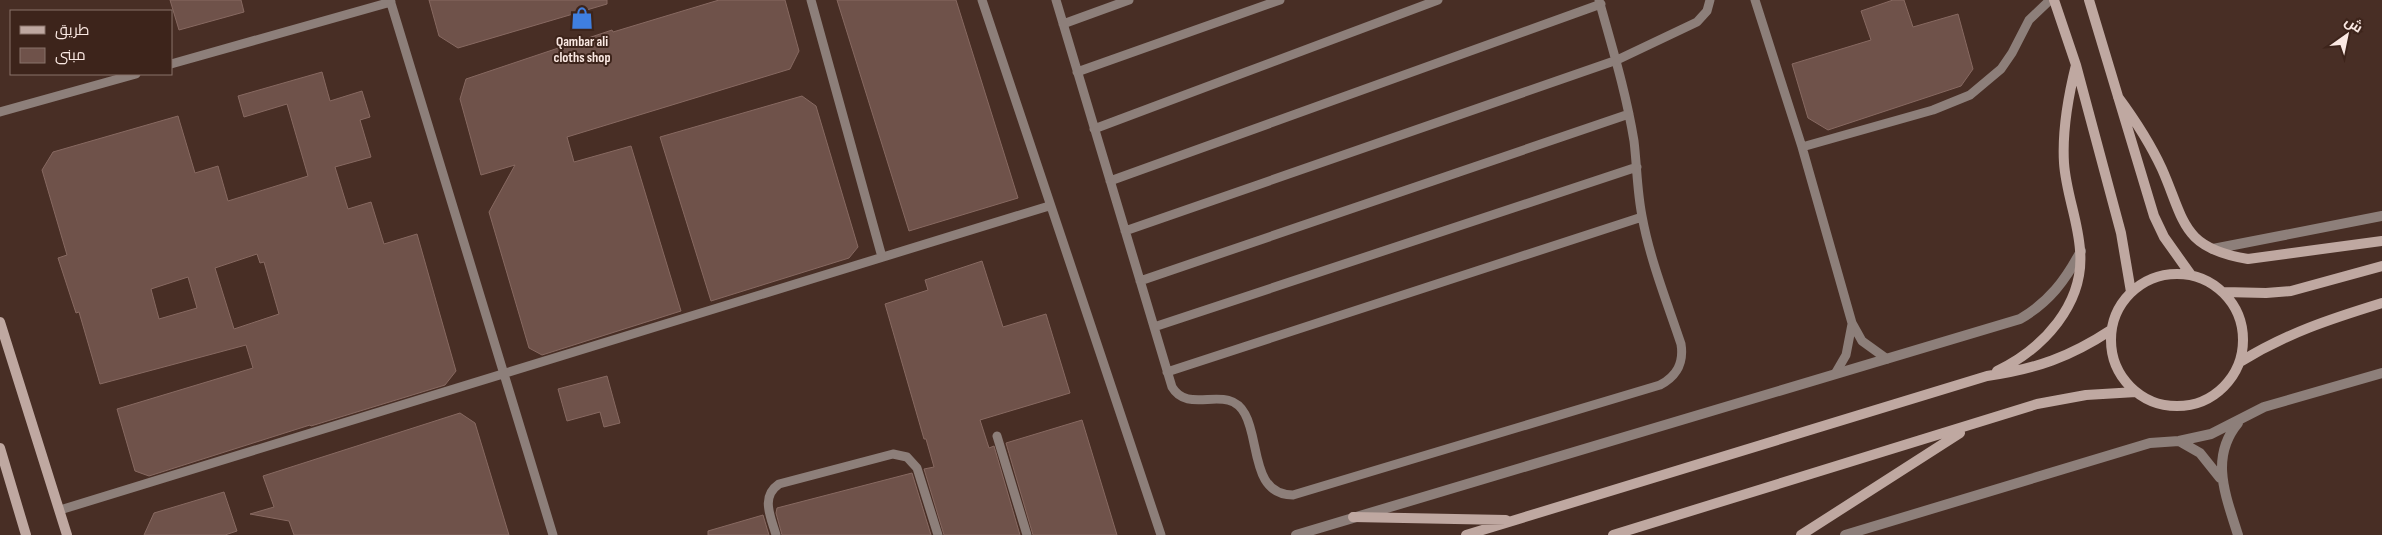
<svg xmlns="http://www.w3.org/2000/svg" width="2382" height="535" font-family="'Sofia Sans Condensed',Cairo,sans-serif">
<rect width="100%" height="100%" fill="#482e25"/>
<path fill="#6f524a" stroke="#876961" fill-rule="evenodd" d="M 170,0 L 241,0 L 244,12 L 179,30 Z
M 429,0 L 607,0 L 607,4 L 458,48 L 439,36 Z
M 719,0 L 785,0 L 799,51 L 790,69 L 567,137 L 574,162 L 631,146 L 681,311 L 542,355 L 529,348 L 489,212 L 515,165 L 481,175 L 460,99 L 466,79 L 612,30 L 613,32 Z
M 837,0 L 956,0 L 1018,198 L 909,231 Z
M 1893,0 L 1904,0 L 1913,27 L 1958,14 L 1973,69 L 1961,86 L 1828,130 L 1808,118 L 1792,64 L 1871,40 L 1861,11 Z
M 322,72 L 330,101 L 362,91 L 370,117 L 360,120 L 371,157 L 335,167 L 348,209 L 371,202 L 384,244 L 417,234 L 456,371 L 445,385 L 311,426 L 310,425 L 149,476 L 135,471 L 117,409 L 253,368 L 246,345 L 100,384 L 79,312 L 76,313 L 58,258 L 67,255 L 42,170 L 53,152 L 178,116 L 195,173 L 218,166 L 228,201 L 308,176 L 287,104 L 244,117 L 238,96 ZM 257,254 L 260,263 L 264,262 L 279,314 L 234,329 L 215,268 ZM 188,277 L 197,308 L 159,319 L 151,289 Z
M 802,96 L 816,106 L 858,247 L 849,258 L 711,301 L 660,137 Z
M 982,261 L 1003,327 L 1046,314 L 1070,393 L 980,420 L 989,448 L 994,446 L 1020,535 L 944,535 L 924,469 L 934,467 L 926,439 L 924,439 L 885,304 L 928,290 L 925,280 Z
M 607,376 L 620,423 L 604,427 L 600,412 L 567,421 L 558,389 Z
M 460,413 L 475,423 L 509,535 L 294,535 L 289,521 L 250,514 L 274,507 L 263,476 Z
M 1082,420 L 1117,535 L 1033,535 L 1006,443 Z
M 912,473 L 931,535 L 782,535 L 776,513 L 777,508 Z
M 224,492 L 237,531 L 225,535 L 144,535 L 154,513 Z
M 763,515 L 769,535 L 708,535 L 708,531 Z"/>
<g fill="none" stroke-linecap="round" stroke-linejoin="round">
<path stroke="#8d7f7a" stroke-width="9" d="M 390,0 L 553,535
M 811,0 L 882,257
M 982,0 L 1161,535
M 1056,0 L 1172,387 C 1189,416 1228,382 1245,414 C 1260,441 1251,495 1293,495 L 1660,385 C 1677,376 1684,363 1681,344 C 1667,302 1650,260 1642,216 C 1637,191 1637,166 1634,141 C 1626,92 1612,47 1599,0
M 1755,0 L 1802,147 L 1852,323 L 1862,341 L 1887,359
M 1063,24 L 1129,0
M 171,64 L 391,2
M 1077,72 L 1280,0
M 0,112 L 136,74
M 1094,129 L 1438,0
M 1802,147 L 1933,110 L 1970,95 L 2001,69 L 2012,53 L 2029,20 L 2050,0
M 1110,181 L 1601,4
M 1125,231 L 1617,60 L 1697,22 L 1707,11 L 1710,0
M 1140,281 L 1629,114
M 1154,327 L 1637,167
M 1167,372 L 1642,217
M 1835,374 L 1846,355 L 1852,324
M 997,436 L 1027,535
M 60,510 L 1049,206
M 776,535 C 771,517 760,497 779,484 L 893,454 L 907,457 L 917,468 L 938,535"/>
<path stroke="#8d7f7a" stroke-width="10" d="M 2213,249 L 2382,216
M 2179,441 L 2200,453 L 2220,478
M 1296,535 L 2020,319 C 2049,302 2065,281 2081,251
M 1845,535 L 2150,443 L 2179,441 L 2211,434 L 2264,407 L 2382,373
M 2238,535 C 2226,496 2209,458 2238,423"/>
<path stroke="#bfa8a1" stroke-width="10" d="M 2054,0 L 2076,65 L 2121,233 L 2131,292
M 2089,0 L 2154,216 L 2164,237 L 2191,275
M 2118,97 C 2135,120 2150,143 2162,169 C 2185,221 2181,248 2248,259 L 2382,241
M2111 340a66 66 0 1 1 132 0a66 66 0 1 1-132 0Z
M 2224,292 L 2266,293 L 2291,291 L 2382,266
M 0,322 L 67,535
M 2240,362 C 2287,333 2330,319 2382,303
M 1997,371 C 2043,349 2085,304 2080,250 C 2078,220 2066,193 2064,163 C 2062,130 2068,97 2076,65
M 0,448 L 26,535
M 1353,517 L 1506,520
M 1466,535 L 1987,376 C 2036,369 2070,357 2111,330
M 1613,535 L 2037,404 L 2086,395 L 2136,392
M 1801,535 L 1960,433"/>
</g>
<defs>
<symbol id="shop-bare" viewBox="-9 -9 18 18"><path d="M-5-2.5h2.3a2.7 3.5 0 0 1 5.4 0H5L5.5 6h-11ZM-1.5-2.5h3a1.5 2.3 0 0 0-3 0Z" fill="#3f7fe0" stroke="#3d241b" stroke-width="2.5" paint-order="stroke"/></symbol>
</defs>
<g fill-rule="evenodd">
<use href="#shop-bare" x="566" y="2" width="32" height="32"/>
</g>
<g text-anchor="middle" stroke-width="4" stroke-linejoin="round" paint-order="stroke">
<g font-size="14" font-weight="bold" fill="#fbe9e3" stroke="#3d241b">
<text x="582" y="46">Qambar ali<tspan x="582" dy="16">cloths shop</tspan></text>
</g>
</g>
<rect x="10" y="10" width="162" height="65" fill="#3d241b" stroke="#89736b"/>
<rect x="20" y="26" width="25" height="8" fill="#bfa8a1" stroke="#89736b"/>
<text x="55" y="35" font-size="15" fill="#fbe9e3">طريق</text>
<rect x="20" y="48" width="25" height="15" fill="#6f524a" stroke="#89736b"/>
<text x="55" y="60" font-size="15" fill="#fbe9e3">مبنى</text>
<g transform="translate(2347 35) rotate(33)" stroke="#3d241b" stroke-width="4" paint-order="stroke">
<path d="M0-4L9 19L0 12L-9 19Z" fill="#fbe9e3"/>
<text y="-8" font-size="14" font-weight="bold" text-anchor="middle" fill="#fbe9e3">ش</text>
</g>
</svg>
